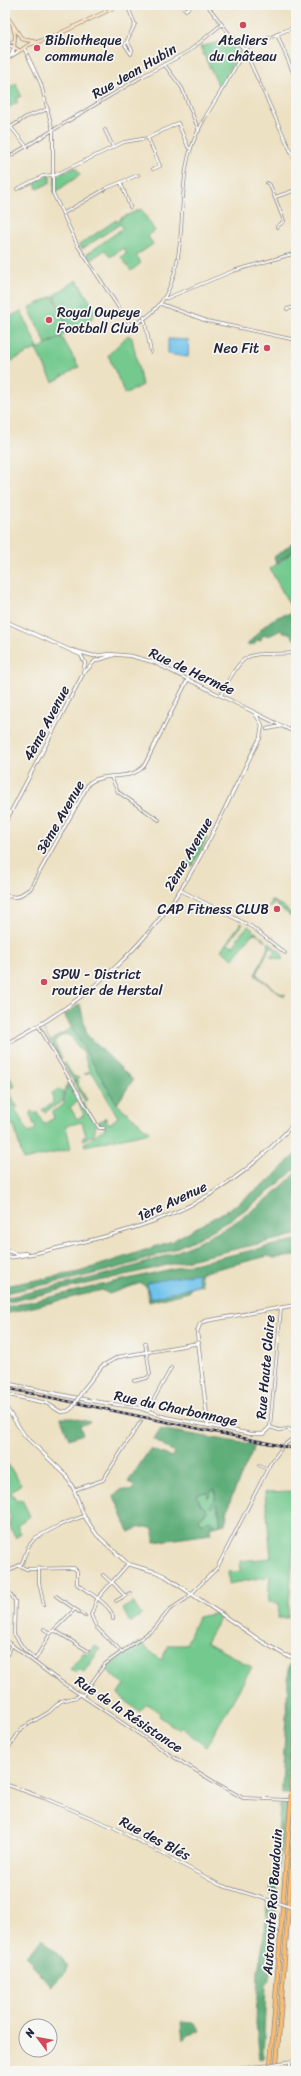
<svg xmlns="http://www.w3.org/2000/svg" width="301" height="2076" font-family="Sriracha,sans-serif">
<rect width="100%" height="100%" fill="#f6f6f2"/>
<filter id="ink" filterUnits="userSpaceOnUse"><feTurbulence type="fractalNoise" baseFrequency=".025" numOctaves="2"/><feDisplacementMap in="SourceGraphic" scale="8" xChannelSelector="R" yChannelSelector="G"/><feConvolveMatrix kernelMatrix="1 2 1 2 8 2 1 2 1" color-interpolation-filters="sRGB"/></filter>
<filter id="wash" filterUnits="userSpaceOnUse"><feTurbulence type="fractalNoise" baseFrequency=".012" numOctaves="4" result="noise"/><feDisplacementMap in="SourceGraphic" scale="16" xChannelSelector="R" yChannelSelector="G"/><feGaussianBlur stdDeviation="0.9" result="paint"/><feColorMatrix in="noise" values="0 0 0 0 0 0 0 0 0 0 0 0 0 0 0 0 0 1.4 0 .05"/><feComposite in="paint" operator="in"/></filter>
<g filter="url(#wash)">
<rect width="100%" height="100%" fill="#ede1c3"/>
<path fill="#73c98e" stroke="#4a7664" d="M 223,41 L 234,47 L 240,53 L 219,87 L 200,47 Z
M 16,83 L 21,96 L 16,99 L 18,102 L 5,110 L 5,90 Z
M 76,167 L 80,175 L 54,193 L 55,176 Z
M 46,176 L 50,176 L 50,183 L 37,189 L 35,182 Z
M 141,209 L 155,231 L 148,236 L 153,244 L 136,256 L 141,263 L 131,271 L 121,257 L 127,253 L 123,248 L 110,257 L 105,250 L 90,260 L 86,255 L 123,228 L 120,224 L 82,249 L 79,245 L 116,220 L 117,222 L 121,219 L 121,218 Z
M 77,280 L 96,311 L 91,320 L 72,334 L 54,295 Z
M 53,296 L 70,332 L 46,344 L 29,308 Z
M 21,311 L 38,348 L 5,364 L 5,319 Z
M 128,335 L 132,338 L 142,385 L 125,394 L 108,355 Z
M 62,337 L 79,367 L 53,382 L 36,350 Z
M 296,550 L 296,595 L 288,602 L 270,569 Z
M 203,836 L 207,838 L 193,865 L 190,866 L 188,863 Z
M 270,900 L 283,906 L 296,918 L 295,919 L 276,905 L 275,902 L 267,910 L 271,903 Z
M 241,923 L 243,924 L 228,943 L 233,946 L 239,939 L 237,938 L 248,926 L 266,941 L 256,933 L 252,934 L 233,959 L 221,950 Z
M 269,942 L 281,952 L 283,958 L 282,960 L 271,957 L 271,955 L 272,955 L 275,950 L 272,947 L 269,948 L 257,974 L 258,976 L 282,995 L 285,994 L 284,997 L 255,975 L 269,946 L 268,945 Z
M 72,1028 L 117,1104 L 150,1132 L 85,1146 L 84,1143 C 93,1140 96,1132 105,1129 L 105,1127 L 97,1123 L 102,1120 L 105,1122 L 106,1120 L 103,1119 L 105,1117 L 108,1123 L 111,1123 L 118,1117 L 94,1075 L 89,1072 L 86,1075 L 84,1073 L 86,1074 L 89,1070 L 83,1051 L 81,1051 L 71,1036 L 65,1034 L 55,1040 L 55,1045 L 62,1058 L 60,1059 L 43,1029 L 50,1041 Z
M 65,1063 L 73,1076 L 79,1078 L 77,1083 L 87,1100 L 85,1101 L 73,1081 L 76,1081 L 73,1080 L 63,1064 Z
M 6,1071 L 15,1086 L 8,1090 L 18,1108 L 13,1105 L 29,1133 L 36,1129 L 30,1115 L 30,1112 L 32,1111 L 35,1114 L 37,1112 L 44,1124 L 54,1118 L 52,1112 L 64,1104 L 65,1087 L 69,1083 L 72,1086 L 66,1087 L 67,1089 L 72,1087 L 80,1100 L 70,1107 L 77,1119 L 84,1115 L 79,1104 L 83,1103 L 96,1125 L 94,1135 L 83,1140 L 83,1137 L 86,1136 L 82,1122 L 66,1126 L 71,1149 L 23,1160 L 14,1125 L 5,1126 Z
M 58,1089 L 63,1091 L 63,1101 L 45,1112 L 42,1110 L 53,1103 L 52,1093 Z
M 5,1460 L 21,1484 L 11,1492 L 17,1501 L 22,1500 L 30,1516 L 17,1526 L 21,1533 L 16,1538 L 10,1527 L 9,1520 L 11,1517 L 5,1510 Z
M 215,1489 L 215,1500 L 209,1505 L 210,1507 L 217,1503 C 216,1511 221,1517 220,1525 L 210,1527 L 210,1524 L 214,1523 L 203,1524 L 199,1522 L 198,1519 L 206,1509 L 200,1504 L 197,1494 L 207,1492 L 208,1498 L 210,1490 Z
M 295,1491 L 296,1514 L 288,1618 L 278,1618 L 279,1603 L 268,1602 L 270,1576 L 229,1584 L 228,1572 L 241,1571 L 240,1561 L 271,1558 L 265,1492 Z
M 133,1602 L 141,1615 L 130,1623 L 123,1609 Z
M 218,1613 L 222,1615 L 206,1642 L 252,1667 L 206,1747 L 181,1727 L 179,1730 L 159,1716 L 160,1713 L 147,1704 L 139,1712 L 118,1694 L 124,1685 L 105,1668 L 139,1642 L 161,1660 L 169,1645 L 186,1645 L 198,1617 Z
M 95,1646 L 100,1649 L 84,1672 L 79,1669 L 76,1673 L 70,1669 L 84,1652 L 89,1654 Z"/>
<path fill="#5ead79" stroke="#40685a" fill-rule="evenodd" d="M 296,541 L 296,549 L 276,563 L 274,557 Z
M 296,595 L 296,642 L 290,633 L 283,633 L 281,630 L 271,635 L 262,636 L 261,640 L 256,641 L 255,644 L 247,645 C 260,631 270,615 290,614 L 292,610 L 288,602 Z
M 80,1004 L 87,1035 L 133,1080 L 117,1104 L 64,1015 Z
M 296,1153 L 296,1168 C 261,1201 223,1228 178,1247 C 124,1271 63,1280 5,1293 L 5,1286 L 79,1272 L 172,1241 L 233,1207 L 271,1179 Z
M 296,1173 L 296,1235 L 5,1303 L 5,1298 C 116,1272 212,1258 296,1173 Z
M 296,1240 L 296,1256 L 274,1258 L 268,1256 L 200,1273 L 202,1285 L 189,1288 L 189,1292 L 149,1302 L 147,1287 L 141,1283 L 109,1294 L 102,1290 L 5,1314 L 5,1307 L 7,1307 Z
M 61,1418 L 73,1418 L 90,1422 L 80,1426 L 83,1434 L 69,1439 Z
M 160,1429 L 255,1445 L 230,1501 L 225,1524 L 210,1528 L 211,1534 L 154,1542 L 154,1530 C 146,1524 137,1528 129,1532 L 114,1496 L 122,1489 L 131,1491 L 135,1486 L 128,1482 L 150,1449 L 172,1457 L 174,1452 L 154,1439 ZM 215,1489 L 215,1500 L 209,1505 L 212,1509 L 217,1504 L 221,1519 L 220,1525 L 211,1527 L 210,1524 L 214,1524 L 211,1520 L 206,1521 L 203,1524 L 199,1522 L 198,1519 L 207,1512 L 207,1509 L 200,1504 L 197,1494 L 207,1492 L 208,1498 L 211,1494 L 210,1491 Z
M 293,1661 L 296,1662 L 288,1792 L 287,1795 L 282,1793 L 282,1785 L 289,1666 Z
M 284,1801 L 287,1803 L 276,1888 L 279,1898 L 276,1899 L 270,1894 L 277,1853 L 280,1804 Z
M 273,1904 L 277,1907 L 270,1952 L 265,1961 L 270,1966 L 270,1981 L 266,1985 L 263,2058 L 260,2059 L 256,2023 L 258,1971 L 265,1933 L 267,1905 Z
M 43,1939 L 68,1965 L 68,1969 L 51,1986 L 32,1965 L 33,1963 L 26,1956 Z
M 181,2022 L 193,2023 L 200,2031 L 188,2035 L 183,2040 Z"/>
<path fill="#6fc3eb" stroke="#487293" d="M 168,339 L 189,340 L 188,357 L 168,354 Z
M 197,1273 L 199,1284 L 150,1299 L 147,1283 Z"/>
</g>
<g filter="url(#ink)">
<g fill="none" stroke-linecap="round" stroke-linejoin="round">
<defs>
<path id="minor" d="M 127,5 L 135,24 L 125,45 L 131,54 L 132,50 L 127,41
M 163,5 L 168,5
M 181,5 L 186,10 L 192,5
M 207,5 L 231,36 L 244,49 L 296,163
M 277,34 L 295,77
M 5,44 L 14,41
M 6,45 L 14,47
M 24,48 L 41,84 L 53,131 L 53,193 L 78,246 L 131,326
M 244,49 L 296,26
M 164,64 L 182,88 L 199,131
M 5,120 L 27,147
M 11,127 L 26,117 L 48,109
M 105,130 L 113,147
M 148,138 L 160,166 L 153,169
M 5,159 L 143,76 L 189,51 L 222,24
M 53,176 L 124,142 L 148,138 L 178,123 L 188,147 L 191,149
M 121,183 L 130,207
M 267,183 L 270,185 L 284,221 L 277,227
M 17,189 L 43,176 L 53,175
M 275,197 L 296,190
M 64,213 L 107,188 L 138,175
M 164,298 L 167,298 L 233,271 L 296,253
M 161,304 L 207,321 L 296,340
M 287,309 L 296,307
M 144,317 L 151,352
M 131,326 C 199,297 172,204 191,148 C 203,113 230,83 244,49
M 221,695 C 246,645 247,656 296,653
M 111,777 L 118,792 L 159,820
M 180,890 L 252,927 L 285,953
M 39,1027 L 99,1128 L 104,1128
M 281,1308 L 270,1427 L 279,1430 L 289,1429 L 296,1437
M 134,1381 L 147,1378 L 150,1374 L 145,1343
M 148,1410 L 171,1368
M 284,1445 L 295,1437
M 259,1465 L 267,1469
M 74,1490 L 103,1480 L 141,1421
M 19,1565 L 26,1569 L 74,1568 L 77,1571 L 77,1584 C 86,1591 114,1606 113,1619
M 39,1568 L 39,1583 L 44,1605
M 5,1574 L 22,1563 L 28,1547 L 35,1538 L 60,1525 L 84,1516
M 103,1575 L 112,1583
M 112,1582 L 125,1596
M 5,1586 L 15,1601 L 14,1634 L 24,1649 L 35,1659
M 56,1596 L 85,1616
M 116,1601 L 130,1593
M 44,1629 L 50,1634
M 54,1630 L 88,1651
M 5,1640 L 54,1677 L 169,1754 L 216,1783 L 243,1798 L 288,1800
M 122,1652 L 97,1628 L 91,1615 L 97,1599 L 128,1564
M 36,1658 L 50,1634 L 74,1610
M 83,1695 L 105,1664 L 155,1628 L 169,1610 L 186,1599 L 217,1568 L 270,1464 L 281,1449
M 5,1753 L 22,1728 L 49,1712 L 61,1701 L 77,1697 L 81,1694
M 5,1784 L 44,1798 L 115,1828 L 220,1885 L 275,1902
M 285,2062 L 296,2061
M 134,2071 L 137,2071
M 189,2071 L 262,2066
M 290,2071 L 290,2062"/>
<path id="tertiary" d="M 11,56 L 14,48
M 5,60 L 19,51
M 5,621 L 81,655 L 85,663 L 83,674
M 72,650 L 94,656 L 110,654 L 131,656 L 153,662 L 296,733
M 267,729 L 282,726
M 5,823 L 83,674 L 95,661 L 114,655
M 5,896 L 17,897 L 30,889 L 89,783 C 106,771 129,782 144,766 L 188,679
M 5,1044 C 85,1004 154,941 197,862 C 220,822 238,779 260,738 L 262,725 L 255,713
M 5,1250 L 17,1254 L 27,1253
M 5,1251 L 5,1256
M 5,1258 C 27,1256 49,1250 70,1245 C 165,1224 231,1196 296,1121
M 5,1383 L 92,1401 L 140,1408 L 165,1417 L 251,1434 L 263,1434 L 270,1427
M 83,1390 L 102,1366 L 118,1357 L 199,1343
M 5,1394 L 46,1403 L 61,1412 L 68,1411 L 73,1407
M 5,1406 L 25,1436 L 66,1475 L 74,1490 L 84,1516 L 97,1535 L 128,1564 L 156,1572 L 165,1576 L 261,1641 L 285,1655 L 296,1658
M 208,1426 L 197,1332 L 200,1324 L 205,1321 L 296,1305
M 5,1658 L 12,1645"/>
<path id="secondary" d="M 5,13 L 22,39 L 36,42
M 13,27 L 15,35 L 14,47 L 20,51 L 28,45 L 50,38 L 120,5"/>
<path id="motorway" d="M 270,2071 L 296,1734
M 276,2071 L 296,1807"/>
</defs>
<use href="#minor" stroke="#88827f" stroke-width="3.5"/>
<use href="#tertiary" stroke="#88827f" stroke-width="4"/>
<use href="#secondary" stroke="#88827f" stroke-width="4"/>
<use href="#motorway" stroke="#88827f" stroke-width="5"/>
<use href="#minor" stroke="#fff" stroke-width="2"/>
<use href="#tertiary" stroke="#fff" stroke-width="2.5"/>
<use href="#secondary" stroke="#fee5c5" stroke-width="2.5"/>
<use href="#motorway" stroke="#fcbd6f" stroke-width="3.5"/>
<defs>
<path id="rail" d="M 5,1388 L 296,1449"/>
</defs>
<use href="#rail" stroke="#22223b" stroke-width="2.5"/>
<use href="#rail" stroke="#f6f6f2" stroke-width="1" stroke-dasharray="3" stroke-linecap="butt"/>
<defs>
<path id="minor-bridge" d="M 275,1902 L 296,1909
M 262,2066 L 285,2062"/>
<path id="tertiary-bridge" d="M 73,1407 L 83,1390"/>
</defs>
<use href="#minor-bridge" stroke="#88827f" stroke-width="3.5" stroke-linecap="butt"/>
<use href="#tertiary-bridge" stroke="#88827f" stroke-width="4" stroke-linecap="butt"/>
<use href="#minor-bridge" stroke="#fff" stroke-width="2"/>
<use href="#tertiary-bridge" stroke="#fff" stroke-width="2.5"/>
</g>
</g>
<g fill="#d1495b" stroke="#f6f6f2" stroke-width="1.5">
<circle cx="243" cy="25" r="4"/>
<circle cx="37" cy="48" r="4"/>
<circle cx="49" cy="320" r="4"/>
<circle cx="267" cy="348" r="4"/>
<circle cx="277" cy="909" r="4"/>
<circle cx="44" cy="982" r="4"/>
</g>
<g text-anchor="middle" stroke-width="3.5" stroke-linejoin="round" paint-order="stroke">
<g font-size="14" fill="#22223b" stroke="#f6f6f2" text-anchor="start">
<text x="45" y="45">Bibliotheque<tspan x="45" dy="16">communale</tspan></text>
<text x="243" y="45" text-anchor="middle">Ateliers<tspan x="243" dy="16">du château</tspan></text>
<text x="57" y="317">Royal Oupeye<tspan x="57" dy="16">Football Club</tspan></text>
<text x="259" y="353" text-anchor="end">Neo Fit</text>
<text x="269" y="914" text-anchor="end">CAP Fitness CLUB</text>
<text x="52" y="979">SPW - District<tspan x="52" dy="16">routier de Herstal</tspan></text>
</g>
<g font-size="14" fill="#22223b" stroke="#f6f6f2">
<text transform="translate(134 71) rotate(-30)" y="5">Rue Jean Hubin</text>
<text transform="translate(192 671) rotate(25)" y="5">Rue de Hermée</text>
<text transform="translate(46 723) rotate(-62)" y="5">4ème Avenue</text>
<text transform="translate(60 817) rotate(-60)" y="5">3ème Avenue</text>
<text transform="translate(188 854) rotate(-60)" y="5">2ème Avenue</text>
<text transform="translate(172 1201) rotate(-25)" y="5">1ère Avenue</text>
<text transform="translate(265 1367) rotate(-85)" y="5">Rue Haute Claire</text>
<text transform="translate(176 1408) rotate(12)" y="5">Rue du Charbonnage</text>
<text transform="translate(129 1714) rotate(34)" y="5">Rue de la Résistance</text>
<text transform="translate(155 1838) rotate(28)" y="5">Rue des Blés</text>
<text transform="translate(272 1902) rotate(-86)" y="5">Autoroute Roi Baudouin</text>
</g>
</g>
<rect width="301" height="2076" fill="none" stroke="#f6f6f2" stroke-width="20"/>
<g transform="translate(38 2038) rotate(302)"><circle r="19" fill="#f6f6f2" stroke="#a1a1a9"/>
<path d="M0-3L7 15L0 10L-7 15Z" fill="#d1495b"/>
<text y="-6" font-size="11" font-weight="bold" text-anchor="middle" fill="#22223b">N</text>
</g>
</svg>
